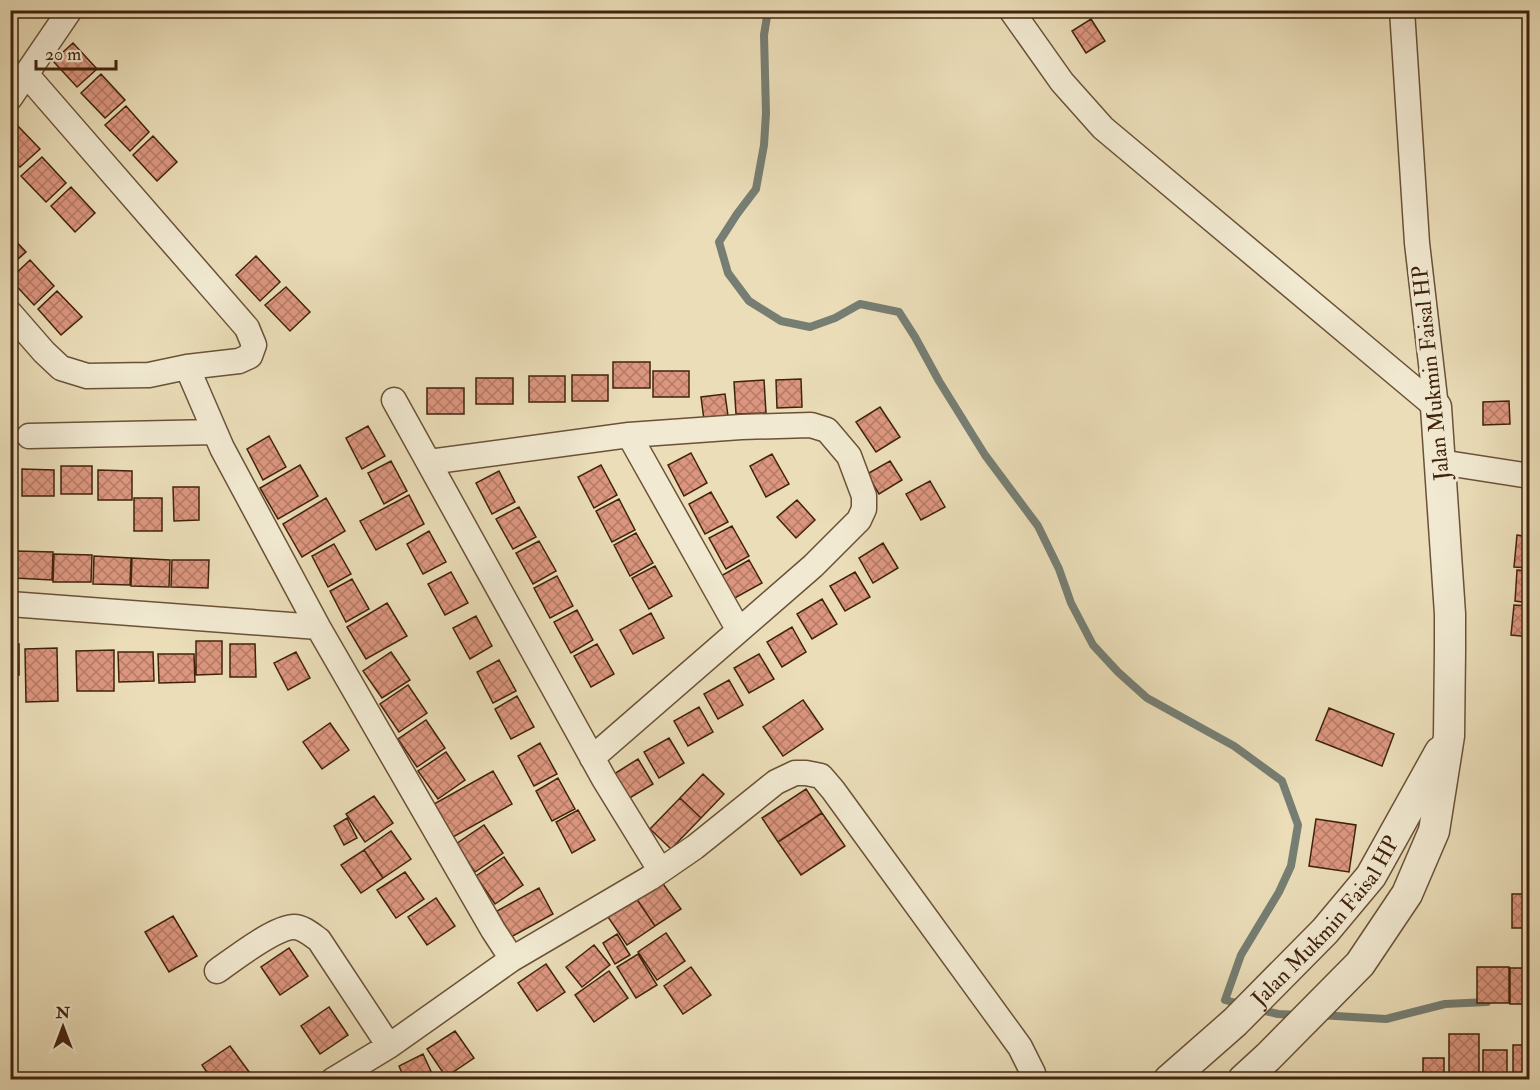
<svg xmlns="http://www.w3.org/2000/svg" width="1540" height="1090" font-family="'IM FELL Double Pica',serif">
<defs>
<pattern id="building-cross-hatch" width="8" height="8" patternUnits="userSpaceOnUse" patternTransform="scale(1.5)"><rect width="8" height="8" fill="#dc967f"/><path d="M0 0l8 8M0 8l8-8" fill="none" stroke="#b47a66"/></pattern>
</defs>
<rect width="100%" height="100%" fill="#eaddb8"/>
<filter id="stains"><feTurbulence type="fractalNoise" baseFrequency=".00333" numOctaves="4"/><feColorMatrix values="0 0 0 0 .2 0 0 0 0 .09 0 0 0 0 .02 0 0 0 .5 -.17"/></filter>
<radialGradient id="worn" r=".72"><stop offset=".6" stop-color="#630" stop-opacity="0"/><stop offset="1" stop-color="#630" stop-opacity=".3"/></radialGradient>
<g fill="none" stroke-linecap="round" stroke-linejoin="round">
<path stroke="#767e73" stroke-width="8" d="M 768,10 L 764,35 L 766,113 L 764,145 L 756,189 L 737,214 L 719,242 L 728,273 L 749,301 L 781,321 L 810,327 L 835,318 L 860,304 L 899,312 L 915,337 L 939,381 L 985,455 L 1038,526 L 1059,569 L 1071,603 L 1093,645 L 1118,672 L 1147,698 L 1234,746 L 1282,781 L 1298,825 L 1291,866 L 1279,892 L 1241,955 L 1225,1000 L 1244,1005
M 1257,1009 L 1278,1014 L 1300,1015
M 1319,1015 L 1386,1019 L 1445,1004 L 1487,1002"/>
</g>
<path fill="url(#building-cross-hatch)" stroke="#41230c" stroke-width="1.5" d="M 1091,19 L 1105,41 L 1086,53 L 1072,31 Z
M 73,43 L 97,69 L 77,87 L 53,61 Z
M 101,74 L 125,100 L 105,118 L 81,93 Z
M 126,106 L 149,132 L 130,151 L 105,125 Z
M 15,123 L 40,149 L 20,167 L 10,158 L 10,128 Z
M 153,136 L 177,162 L 157,181 L 133,155 Z
M 42,157 L 66,183 L 46,202 L 21,176 Z
M 71,187 L 95,213 L 75,232 L 51,206 Z
M 10,235 L 26,252 L 10,266 Z
M 256,256 L 280,282 L 260,301 L 236,275 Z
M 30,260 L 54,286 L 34,305 L 10,279 Z
M 286,287 L 310,312 L 290,331 L 265,305 Z
M 57,291 L 82,317 L 61,335 L 38,309 Z
M 613,362 L 650,362 L 650,388 L 613,388 Z
M 653,371 L 689,371 L 689,397 L 653,397 Z
M 572,375 L 608,375 L 608,401 L 572,401 Z
M 529,376 L 565,376 L 565,402 L 529,402 Z
M 476,378 L 513,378 L 513,404 L 476,404 Z
M 801,379 L 802,407 L 777,408 L 776,380 Z
M 764,380 L 766,413 L 736,414 L 734,382 Z
M 427,388 L 464,388 L 464,414 L 427,414 Z
M 725,394 L 728,416 L 704,420 L 701,397 Z
M 1509,401 L 1510,424 L 1483,425 L 1483,402 Z
M 880,407 L 900,437 L 876,452 L 856,422 Z
M 368,426 L 385,456 L 362,469 L 346,438 Z
M 269,436 L 286,467 L 263,480 L 247,449 Z
M 691,453 L 707,483 L 684,496 L 668,465 Z
M 772,454 L 789,484 L 766,497 L 750,466 Z
M 391,461 L 407,491 L 384,504 L 368,473 Z
M 890,461 L 902,480 L 879,494 L 867,474 Z
M 300,465 L 318,496 L 278,519 L 260,488 Z
M 601,465 L 617,495 L 594,508 L 578,477 Z
M 61,466 L 92,466 L 92,494 L 61,494 Z
M 22,469 L 54,470 L 54,496 L 22,496 Z
M 98,470 L 132,471 L 132,500 L 98,500 Z
M 499,471 L 515,502 L 492,514 L 476,483 Z
M 10,476 L 14,476 L 14,503 L 10,503 Z
M 930,481 L 945,507 L 921,520 L 906,494 Z
M 173,487 L 199,487 L 199,520 L 174,521 Z
M 711,492 L 728,522 L 705,534 L 689,504 Z
M 409,495 L 424,524 L 376,550 L 360,521 Z
M 134,498 L 162,498 L 162,531 L 134,531 Z
M 326,498 L 345,531 L 302,557 L 283,524 Z
M 619,499 L 635,530 L 612,542 L 596,511 Z
M 797,500 L 815,520 L 796,538 L 777,517 Z
M 519,507 L 536,537 L 513,549 L 496,519 Z
M 732,526 L 749,556 L 726,569 L 709,538 Z
M 429,531 L 446,562 L 423,574 L 407,544 Z
M 636,533 L 653,563 L 630,576 L 614,545 Z
M 1517,535 L 1530,537 L 1530,568 L 1514,567 Z
M 539,541 L 556,571 L 533,584 L 516,553 Z
M 883,543 L 898,568 L 873,583 L 859,558 Z
M 334,544 L 351,574 L 328,587 L 312,556 Z
M 15,551 L 53,552 L 52,580 L 14,578 Z
M 54,554 L 92,555 L 91,582 L 53,582 Z
M 94,556 L 131,558 L 130,585 L 93,584 Z
M 132,558 L 170,560 L 169,587 L 131,586 Z
M 172,560 L 209,560 L 208,588 L 171,587 Z
M 749,560 L 762,583 L 733,599 L 721,576 Z
M 655,566 L 672,596 L 649,609 L 632,578 Z
M 1517,570 L 1530,571 L 1530,603 L 1515,601 Z
M 451,572 L 468,603 L 445,615 L 428,584 Z
M 855,572 L 870,597 L 845,611 L 830,586 Z
M 557,576 L 573,606 L 550,618 L 534,588 Z
M 352,579 L 369,609 L 346,622 L 330,591 Z
M 822,599 L 837,624 L 812,639 L 797,614 Z
M 387,603 L 407,636 L 366,659 L 347,627 Z
M 1514,605 L 1530,606 L 1530,637 L 1511,635 Z
M 577,610 L 593,640 L 571,653 L 554,622 Z
M 651,613 L 664,638 L 633,654 L 620,630 Z
M 476,616 L 492,646 L 470,659 L 453,628 Z
M 792,627 L 806,652 L 782,667 L 767,642 Z
M 196,641 L 222,641 L 222,674 L 196,675 Z
M 19,644 L 19,675 L 10,675 L 10,645 Z
M 230,644 L 255,644 L 256,677 L 230,677 Z
M 597,644 L 614,674 L 591,687 L 574,656 Z
M 57,648 L 58,701 L 26,702 L 25,649 Z
M 114,650 L 114,691 L 77,691 L 76,651 Z
M 118,652 L 153,652 L 154,681 L 119,682 Z
M 296,652 L 310,678 L 288,690 L 274,663 Z
M 391,652 L 410,680 L 382,698 L 363,671 Z
M 158,654 L 194,654 L 195,682 L 159,683 Z
M 759,654 L 774,679 L 749,693 L 734,668 Z
M 499,660 L 516,691 L 493,703 L 477,672 Z
M 729,680 L 743,705 L 718,719 L 704,694 Z
M 408,685 L 427,713 L 399,732 L 380,704 Z
M 517,696 L 534,727 L 511,739 L 495,709 Z
M 803,700 L 823,729 L 783,756 L 763,727 Z
M 699,707 L 713,732 L 688,746 L 674,721 Z
M 1329,708 L 1394,734 L 1382,766 L 1316,740 Z
M 426,720 L 445,748 L 417,767 L 398,739 Z
M 330,723 L 349,750 L 322,769 L 303,742 Z
M 669,738 L 684,763 L 659,778 L 644,752 Z
M 540,743 L 557,774 L 534,786 L 518,756 Z
M 446,752 L 465,780 L 438,799 L 418,771 Z
M 638,759 L 653,784 L 628,799 L 614,774 Z
M 493,771 L 512,804 L 453,837 L 434,804 Z
M 703,774 L 724,794 L 701,818 L 680,798 Z
M 558,778 L 575,809 L 552,821 L 536,791 Z
M 806,789 L 822,813 L 778,842 L 762,818 Z
M 374,796 L 393,823 L 365,842 L 346,814 Z
M 680,798 L 701,818 L 671,849 L 650,829 Z
M 578,810 L 595,840 L 572,853 L 556,822 Z
M 822,813 L 845,846 L 801,875 L 778,842 Z
M 347,818 L 357,838 L 344,845 L 334,826 Z
M 1316,819 L 1356,825 L 1349,872 L 1309,866 Z
M 484,825 L 503,853 L 475,872 L 456,844 Z
M 391,831 L 411,859 L 383,878 L 364,850 Z
M 364,850 L 383,878 L 361,893 L 341,865 Z
M 504,857 L 523,885 L 495,904 L 476,876 Z
M 405,872 L 424,899 L 396,918 L 377,890 Z
M 661,881 L 681,909 L 655,926 L 636,898 Z
M 539,888 L 553,914 L 511,937 L 497,911 Z
M 1512,894 L 1530,894 L 1530,928 L 1512,928 Z
M 436,898 L 455,926 L 427,945 L 408,917 Z
M 636,898 L 655,926 L 627,945 L 608,917 Z
M 173,916 L 197,956 L 169,972 L 145,932 Z
M 666,933 L 685,961 L 657,980 L 638,952 Z
M 617,934 L 630,955 L 615,964 L 603,943 Z
M 594,945 L 610,965 L 582,987 L 566,967 Z
M 289,948 L 308,976 L 280,995 L 261,967 Z
M 638,954 L 657,985 L 636,998 L 617,967 Z
M 546,964 L 565,992 L 537,1011 L 518,983 Z
M 691,967 L 711,995 L 683,1014 L 664,986 Z
M 1477,967 L 1509,967 L 1509,1003 L 1477,1003 Z
M 1510,968 L 1530,968 L 1530,1004 L 1510,1004 Z
M 609,971 L 628,998 L 594,1022 L 575,995 Z
M 329,1007 L 348,1035 L 320,1054 L 301,1026 Z
M 455,1031 L 474,1058 L 446,1077 L 427,1049 Z
M 1449,1034 L 1479,1034 L 1479,1080 L 1449,1080 Z
M 1513,1045 L 1530,1045 L 1530,1080 L 1513,1080 Z
M 230,1046 L 255,1080 L 212,1080 L 202,1065 Z
M 1483,1050 L 1507,1050 L 1507,1080 L 1483,1080 Z
M 423,1054 L 435,1080 L 405,1080 L 399,1066 Z
M 1423,1058 L 1444,1058 L 1444,1080 L 1423,1080 Z"/>
<g fill="none" stroke-linecap="round" stroke-linejoin="round">
<defs>
<path id="minor" d="M 1011,10 L 1062,82 L 1103,128 L 1436,407
M 1402,10 L 1417,243 L 1436,407
M 10,98 L 70,10
M 10,313 L 44,352 L 61,368 L 87,376 L 149,375 L 187,367 L 239,361 L 250,356 L 254,345 L 247,328 L 26,74
M 187,367 L 222,448 L 318,627 L 493,930 L 512,959
M 394,400 L 604,779 L 660,870
M 629,435 L 738,629
M 29,436 L 215,432
M 429,462 L 629,435 L 741,427 L 811,425 L 827,430 L 849,456 L 864,496 L 864,509 L 859,520 L 813,566 L 592,758
M 1440,462 L 1530,476
M 10,604 L 318,627
M 217,971 C 234,959 275,927 294,927 C 303,927 312,935 319,940 L 389,1046
M 333,1080 L 389,1046 L 512,959 L 650,878 L 695,847 L 776,782 L 795,773 L 806,773 L 821,776 L 833,790 L 1020,1047 L 1033,1073 L 1034,1080"/>
<g id="tertiary">
<path id="s1" d="M 1169,1080 L 1235,1022 L 1325,931 L 1371,876 L 1440,752"/>
<path d="M 1243,1080 L 1268,1057 L 1360,964 L 1407,894 L 1434,831 L 1449,736 L 1450,650 L 1450,614 L 1436,407"/>
</g>
</defs>
<use href="#minor" stroke="#6b5237" stroke-width="27"/>
<use href="#tertiary" stroke="#6b5237" stroke-width="33"/>
<use href="#minor" stroke="#f1e9d1" stroke-width="24"/>
<use href="#tertiary" stroke="#f1e9d1" stroke-width="30"/>
</g>
<g text-anchor="middle" stroke-width="6" stroke-linejoin="round" paint-order="stroke">
<g font-size="22" fill="#41230c" stroke="#f1e9d1">
<text transform="translate(1430 373) rotate(-96)" y="8">Jalan Mukmin Faisal HP</text>
<text dy="8" stroke="none"><textPath href="#s1" startOffset="224">Jalan Mukmin Faisal HP</textPath></text>
</g>
</g>
<rect width="1540" height="1090" fill="none" stroke="#eaddb8" stroke-width="36"/>
<rect x="12" y="12" width="1516" height="1066" fill="none" stroke="#41230c" stroke-width="3"/>
<rect x="18" y="18" width="1504" height="1054" fill="none" stroke="#41230c" stroke-width="1.5"/>
<g transform="translate(63 1027)" stroke="#f1e9d1" stroke-width="4.5" paint-order="stroke">
<path d="M0-4.5L10 22L0 15L-10 22Z" fill="#41230c"/>
<text y="-9" font-size="16" font-weight="bold" text-anchor="middle" fill="#41230c">N</text>
</g>
<path d="M36 60v9h80v-9" fill="none" stroke="#41230c" stroke-width="3"/>
<text x="45" y="60" font-size="18" fill="#41230c" stroke="#f1e9d1" stroke-width="4.5" paint-order="stroke">20 m</text>
<rect width="100%" height="100%" filter="url(#stains)"/>
<rect width="100%" height="100%" fill="url(#worn)"/>
</svg>
